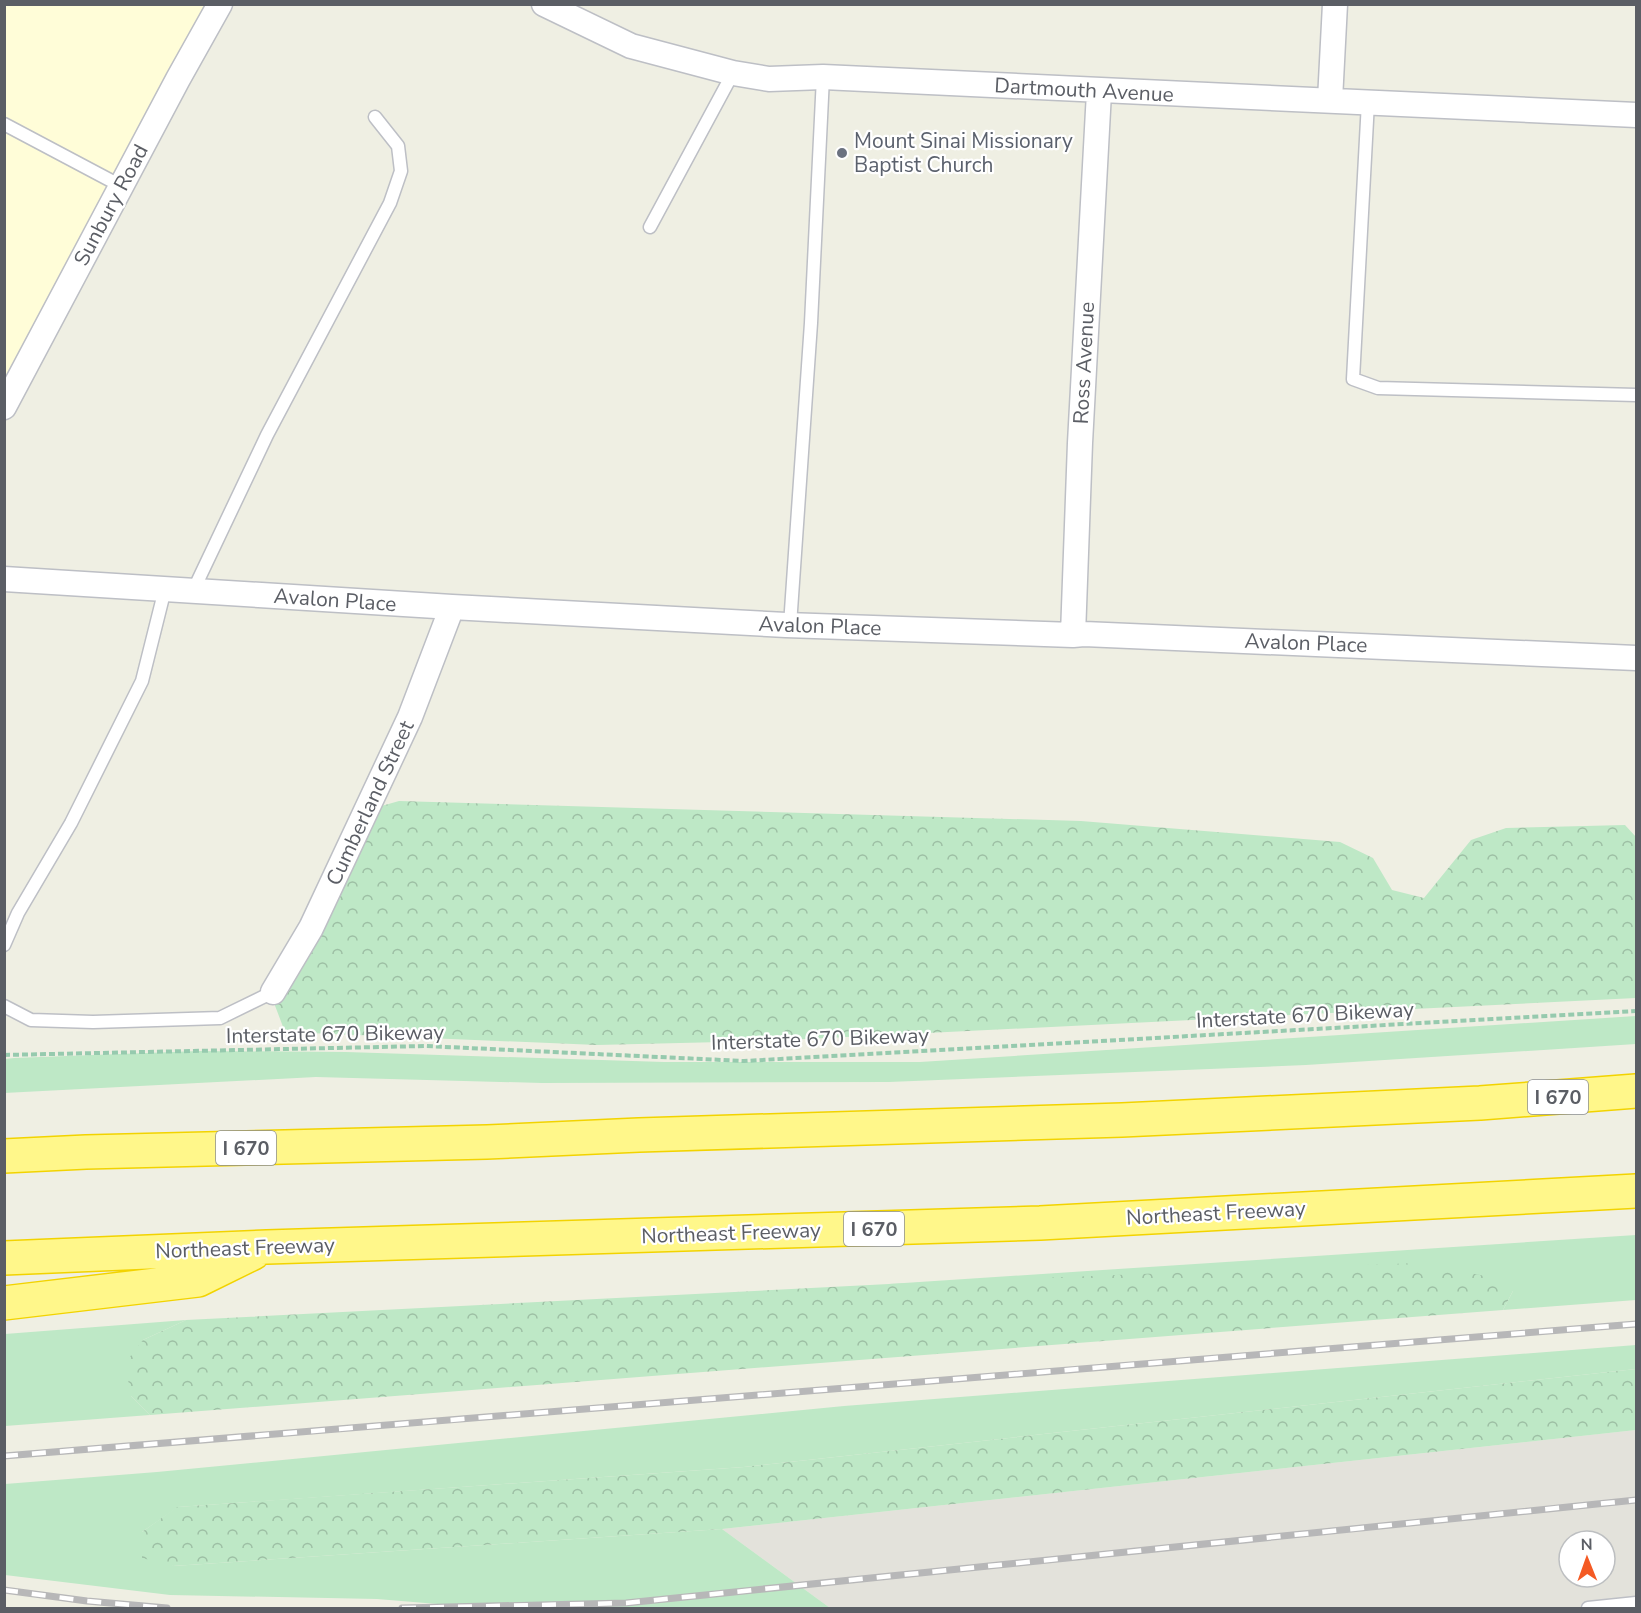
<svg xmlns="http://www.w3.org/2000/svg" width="1641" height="1613" font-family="'Nunito Sans',sans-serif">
<defs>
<pattern id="forest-crowns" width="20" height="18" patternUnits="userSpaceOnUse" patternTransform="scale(1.5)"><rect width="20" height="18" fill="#bee8c6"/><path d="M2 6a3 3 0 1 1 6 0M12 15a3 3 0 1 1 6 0" fill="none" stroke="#9dbfa4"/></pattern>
</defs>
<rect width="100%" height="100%" fill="#efefe3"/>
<path fill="#fffdd8" d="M 5,5 L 224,5 L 5,417 Z"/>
<path fill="#e3e2db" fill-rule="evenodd" d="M 1636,1430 L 1636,1608 L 830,1608 L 722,1529 ZM 1569,1541 L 1605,1541 L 1605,1577 L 1569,1577 Z"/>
<path fill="#bee8c6" d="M 1636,1016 L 1636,1044 L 1306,1065 L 889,1082 L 542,1083 L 316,1077 L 4,1093 L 5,1059 L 14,1058 L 199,1051 L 346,1052 L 664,1062 L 920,1062 Z
M 1636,1235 L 1636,1300 L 1503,1310 L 1513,1291 L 889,1284 Z
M 186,1320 L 143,1340 L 131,1396 L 150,1415 L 5,1426 L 5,1334 Z
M 1636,1345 L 1636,1369 L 744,1467 L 178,1507 L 142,1532 L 173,1566 L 722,1529 L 830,1608 L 486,1608 L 377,1599 L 170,1595 L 5,1575 L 5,1484 L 157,1472 L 844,1406 Z"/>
<path fill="url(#forest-crowns)" d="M 399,801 L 1081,821 L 1340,842 L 1373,858 L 1392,890 L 1424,898 L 1471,840 L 1506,828 L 1625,825 L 1636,837 L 1636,998 L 766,1041 L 597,1045 L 285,1032 L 274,1003 L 371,809 Z
M 1417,1263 L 1501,1279 L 1513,1291 L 1503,1310 L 150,1415 L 131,1396 L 125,1363 L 143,1340 L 186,1320 L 889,1284 Z
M 1636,1369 L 1636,1430 L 722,1529 L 173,1566 L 142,1558 L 142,1532 L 177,1507 L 744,1467 Z"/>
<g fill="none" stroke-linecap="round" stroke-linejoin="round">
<defs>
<path id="lane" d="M 1368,102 L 1353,379 L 1378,388 L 1636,395
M 4,124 L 121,186
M 650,227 L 733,73
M 193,591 L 267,435 L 390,203 L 401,171 L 398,146 L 375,117
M 790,625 L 811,323 L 823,77
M 4,945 L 18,913 L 71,823 L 142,681 L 165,589
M 4,1006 L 31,1020 L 93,1022 L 220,1018 L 273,992
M 1588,1608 L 1636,1603"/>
<path id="street" d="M 544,4 L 631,46 L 733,73 L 769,79 L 823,77 L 1636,115
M 1330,100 L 1335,4
M 4,407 L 178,79 L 220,4
M 4,579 L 452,607 L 786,625 L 1073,635 L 1084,634 L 1636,658
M 1073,635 L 1080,443 L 1099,92
M 273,992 L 311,928 L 410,717 L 452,607"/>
<path id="highway" d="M 4,1156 L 86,1152 L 487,1142 L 639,1135 L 1122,1120 L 1480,1103 L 1636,1091
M 4,1258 L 267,1247 L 1040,1223 L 1636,1191
M 4,1303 L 198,1280 L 253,1253"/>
</defs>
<use href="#lane" stroke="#bdbfc5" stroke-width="15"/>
<use href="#street" stroke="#bdbfc5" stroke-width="27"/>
<use href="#highway" stroke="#f2d300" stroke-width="36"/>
<path stroke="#96caae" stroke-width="4" stroke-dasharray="6 3" stroke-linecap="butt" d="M 4,1055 L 426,1046 L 744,1061 L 1636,1011"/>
<use href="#lane" stroke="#fff" stroke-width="12"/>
<use href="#street" stroke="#fff" stroke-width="24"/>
<use href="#highway" stroke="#fff78a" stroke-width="33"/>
<defs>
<path id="rail" d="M 4,1456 L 1636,1324
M 4,1590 L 87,1601 L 167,1608
M 402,1608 L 626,1603 L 1636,1500"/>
</defs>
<use href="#rail" stroke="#b7b7b8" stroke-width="7"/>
<use href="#rail" stroke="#fff" stroke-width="4.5" stroke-dasharray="14" stroke-linecap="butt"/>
</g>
<circle fill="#6b7280" stroke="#fff" stroke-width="2" cx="842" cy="153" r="6"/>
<g text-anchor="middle" stroke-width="4.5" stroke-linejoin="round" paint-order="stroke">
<g fill="#fff" stroke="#8c8e93" stroke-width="1.5">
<rect x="1528" y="1080" width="60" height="34" rx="4.5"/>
<rect x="216" y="1131" width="60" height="34" rx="4.5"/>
<rect x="844" y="1212" width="60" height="34" rx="4.5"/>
</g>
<g font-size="20" font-weight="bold" fill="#5b5e65">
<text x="1558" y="1104">I 670</text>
<text x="246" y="1155">I 670</text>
<text x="874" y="1236">I 670</text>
</g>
<g font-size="21" fill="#5b5e65" stroke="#fff">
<text transform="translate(1084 90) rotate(3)" y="7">Dartmouth Avenue</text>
<text transform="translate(111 205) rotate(-62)" y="7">Sunbury Road</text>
<text transform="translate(1084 363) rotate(-87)" y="7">Ross Avenue</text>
<text transform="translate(335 600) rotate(4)" y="7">Avalon Place</text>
<text transform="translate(820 626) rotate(2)" y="7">Avalon Place</text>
<text transform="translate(1306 643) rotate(2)" y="7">Avalon Place</text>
<text transform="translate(370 803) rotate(-65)" y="7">Cumberland Street</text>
<text transform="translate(1305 1015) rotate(-3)" y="7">Interstate 670 Bikeway</text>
<text transform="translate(335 1034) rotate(-1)" y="7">Interstate 670 Bikeway</text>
<text transform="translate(820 1039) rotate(-2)" y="7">Interstate 670 Bikeway</text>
<text transform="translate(1216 1213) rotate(-3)" y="7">Northeast Freeway</text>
<text transform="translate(731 1233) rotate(-2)" y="7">Northeast Freeway</text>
<text transform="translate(245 1248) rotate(-2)" y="7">Northeast Freeway</text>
</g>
<g font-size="21" fill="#5b616d" stroke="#fff" text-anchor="start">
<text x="854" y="148">Mount Sinai Missionary<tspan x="854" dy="24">Baptist Church</tspan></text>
</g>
</g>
<rect width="1641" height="1613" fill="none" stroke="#5b5e65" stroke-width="12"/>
<g transform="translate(1587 1559) rotate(359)"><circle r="28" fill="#ffffff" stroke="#bdbfc1" stroke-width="1.5"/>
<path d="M0-4.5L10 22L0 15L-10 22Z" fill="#f45a24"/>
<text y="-9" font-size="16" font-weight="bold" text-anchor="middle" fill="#5b5e65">N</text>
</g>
</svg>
